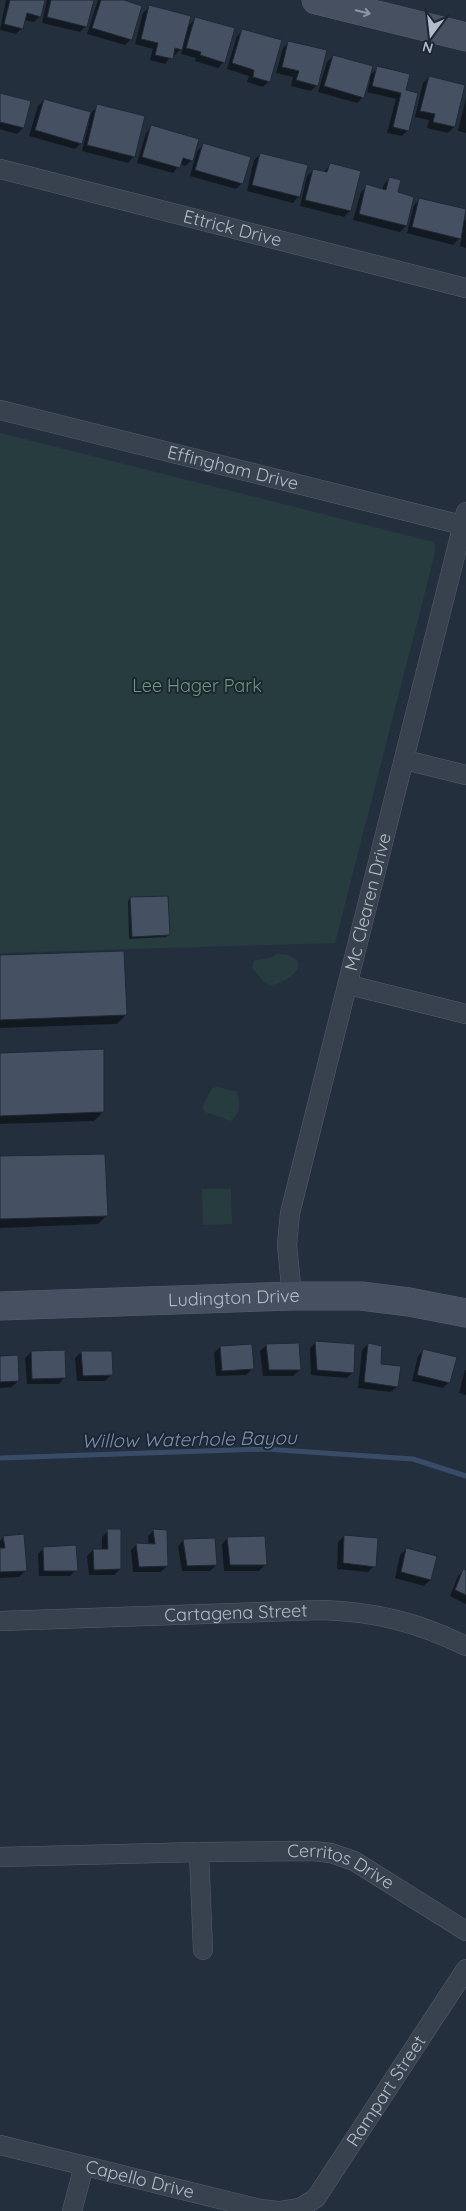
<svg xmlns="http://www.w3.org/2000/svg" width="466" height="2211" font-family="Quicksand,sans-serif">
<rect width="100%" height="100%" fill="#242f3e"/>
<path fill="#263c3f" d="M 0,433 L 434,542 L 435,548 L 434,557 L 335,943 L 0,953 Z
M 276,954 C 313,954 299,980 271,985 L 263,981 L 252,968 L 254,961 L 272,957 Z
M 218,1087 L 237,1092 C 240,1104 241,1112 231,1121 L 205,1112 L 202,1107 L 212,1088 Z
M 202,1189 L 231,1189 L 232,1224 L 203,1225 Z"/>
<path fill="#0007" d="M 6,0 L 44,0 L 40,16 L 34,22 L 24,20 L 22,28 L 16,34 L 0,30 Z
M 47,0 L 93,0 L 86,26 L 80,32 L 42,23 Z
M 98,0 L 120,0 L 131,39 L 125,45 L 87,34 Z
M 150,6 L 186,28 L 196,18 L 224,62 L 218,68 L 195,61 L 196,58 L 181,54 L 183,47 L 175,55 L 172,55 L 165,64 L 150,60 L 153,49 L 135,44 L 143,13 Z
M 243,30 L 269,81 L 263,87 L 247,82 L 249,76 L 227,69 L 237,36 Z
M 289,42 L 317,85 L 311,91 L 291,86 L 293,77 L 276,73 L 283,48 Z
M 333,56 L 369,76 L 378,68 L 405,91 L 408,130 L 402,136 L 387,133 L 396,99 L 367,92 L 370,81 L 368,80 L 363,97 L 357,103 L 318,92 L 327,62 Z
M 429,77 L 464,86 L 454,127 L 448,133 L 427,128 L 429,120 L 415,117 L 423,83 Z
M 0,94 L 30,102 L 23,128 L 17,134 L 0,129 Z
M 466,98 L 466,133 L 458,131 Z
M 44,100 L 91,113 L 98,106 L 134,156 L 128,163 L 82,151 L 89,123 L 87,122 L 81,143 L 75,149 L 29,136 L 38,106 Z
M 152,126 L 192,160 L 185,166 L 180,164 L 173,173 L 137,163 L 146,133 Z
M 203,145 L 242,183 L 236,189 L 190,176 L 197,151 Z
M 260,154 L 299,196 L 293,203 L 247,191 L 254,160 Z
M 330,165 L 350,211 L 344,217 L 300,206 L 307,176 L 314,170 L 323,173 Z
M 390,178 L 396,193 L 413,198 L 406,226 L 400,232 L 353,220 L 361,192 L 367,186 L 382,190 L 384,184 Z
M 420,199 L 466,211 L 464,221 L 466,219 L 466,248 L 460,246 L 462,236 L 453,245 L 407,233 L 414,205 Z
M 130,898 L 169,934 L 166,937 L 129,939 L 128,901 Z
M 0,957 L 126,1015 L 117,1024 L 0,1028 Z
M 0,1054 L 103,1112 L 94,1121 L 0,1124 Z
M 0,1157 L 107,1215 L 98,1224 L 0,1228 Z
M 316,1342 L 353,1372 L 347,1378 L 311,1375 L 310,1348 Z
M 368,1344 L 379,1365 L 397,1386 L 391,1392 L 358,1388 L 362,1350 Z
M 267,1345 L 300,1370 L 293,1376 L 263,1376 L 260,1351 Z
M 220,1347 L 252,1369 L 246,1375 L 216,1376 L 214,1353 Z
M 424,1350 L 449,1382 L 443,1388 L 412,1381 L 418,1356 Z
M 31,1352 L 65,1377 L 59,1384 L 27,1384 L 25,1358 Z
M 81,1352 L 111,1375 L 105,1381 L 77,1381 L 75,1358 Z
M 0,1357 L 18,1381 L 12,1387 L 0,1388 Z
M 465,1370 L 466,1370 L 466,1395 L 459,1393 Z
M 154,1530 L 167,1566 L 161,1572 L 133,1572 L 131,1550 L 137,1544 L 149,1545 L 148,1536 Z
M 108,1531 L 120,1569 L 114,1575 L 89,1575 L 87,1556 L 93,1550 L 102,1550 L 102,1537 Z
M 344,1536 L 374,1566 L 368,1572 L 337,1569 L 338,1542 Z
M 4,1537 L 25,1571 L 19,1577 L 0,1578 L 0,1541 Z
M 228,1538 L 265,1565 L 259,1571 L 224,1571 L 222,1544 Z
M 184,1540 L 216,1565 L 210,1571 L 182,1571 L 178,1546 Z
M 44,1548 L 76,1570 L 70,1576 L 39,1576 L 38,1554 Z
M 406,1549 L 435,1557 L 430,1580 L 424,1586 L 395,1578 L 400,1555 Z
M 464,1570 L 466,1572 L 466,1604 L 450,1596 L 458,1576 Z"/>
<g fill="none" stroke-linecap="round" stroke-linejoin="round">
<path stroke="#394c67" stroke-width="5" d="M 0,1458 L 265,1449 L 413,1459 L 466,1476"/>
</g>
<path fill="#455162" stroke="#1f2835" d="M 10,0 L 45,0 L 41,17 L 27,13 L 23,29 L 4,24 Z
M 51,0 L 94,0 L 87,27 L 47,17 Z
M 101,0 L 124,0 L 142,6 L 132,40 L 92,28 Z
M 149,5 L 191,16 L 182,50 L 175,48 L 173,59 L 155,55 L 158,43 L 141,39 Z
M 195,17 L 235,28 L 225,63 L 200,55 L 201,52 L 186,48 Z
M 242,29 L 282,40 L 270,82 L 253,77 L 254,70 L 232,63 Z
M 288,41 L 327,50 L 318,86 L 296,80 L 299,71 L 282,67 Z
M 333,55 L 373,66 L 364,98 L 324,86 Z
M 377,66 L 410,74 L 406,90 L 418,93 L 409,131 L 393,127 L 401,93 L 372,86 Z
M 429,76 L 465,85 L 455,127 L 433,122 L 435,114 L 420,111 Z
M 0,93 L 31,101 L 24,128 L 0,122 Z
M 44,99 L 91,112 L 82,144 L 35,130 Z
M 97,104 L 145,116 L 135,157 L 87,145 Z
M 151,125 L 199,139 L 193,161 L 183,158 L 180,168 L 142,157 Z
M 203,143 L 251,157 L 243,184 L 195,170 Z
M 260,153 L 308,165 L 300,197 L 252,185 Z
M 330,163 L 361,171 L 351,211 L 305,200 L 313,169 L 327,172 Z
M 389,177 L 401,180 L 398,192 L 414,197 L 407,226 L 359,214 L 366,184 L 386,190 Z
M 419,198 L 466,209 L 461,239 L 412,227 Z
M 168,896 L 170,935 L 132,937 L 130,897 Z
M 124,951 L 127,1015 L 0,1020 L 0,955 Z
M 104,1049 L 104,1112 L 0,1116 L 0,1053 Z
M 105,1154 L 108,1216 L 0,1219 L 0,1156 Z
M 315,1341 L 355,1344 L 354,1373 L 317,1370 Z
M 299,1343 L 301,1370 L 269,1370 L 266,1344 Z
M 368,1343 L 382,1346 L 381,1364 L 401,1366 L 398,1387 L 364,1382 Z
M 252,1344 L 254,1369 L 222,1371 L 220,1346 Z
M 423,1349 L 457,1357 L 450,1383 L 417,1375 Z
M 65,1350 L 66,1378 L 32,1379 L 31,1351 Z
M 81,1351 L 112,1351 L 113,1375 L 83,1376 Z
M 18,1355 L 19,1381 L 0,1382 L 0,1356 Z
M 107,1529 L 121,1529 L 121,1569 L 94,1570 L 93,1549 L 108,1549 Z
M 153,1529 L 167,1530 L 168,1566 L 139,1567 L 136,1543 L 155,1544 Z
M 24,1534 L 27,1571 L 0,1572 L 0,1548 L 5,1548 L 3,1536 Z
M 344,1535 L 378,1538 L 376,1567 L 343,1563 Z
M 265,1536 L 267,1565 L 230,1565 L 227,1537 Z
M 215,1538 L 217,1565 L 187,1566 L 183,1539 Z
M 76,1545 L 78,1571 L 44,1571 L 43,1547 Z
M 406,1548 L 437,1556 L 431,1580 L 401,1572 Z
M 463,1569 L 466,1570 L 466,1595 L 455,1590 Z"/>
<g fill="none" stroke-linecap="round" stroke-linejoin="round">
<defs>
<g id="street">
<path id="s1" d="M 0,169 L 466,288"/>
<path id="s2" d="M 0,410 L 466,526"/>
<path d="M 405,760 L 466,775"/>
<path d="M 349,985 L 466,1014"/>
<path id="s3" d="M 292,1296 L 287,1245 L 290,1213 L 466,512"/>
<path id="s4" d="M 0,1621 L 323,1610 C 376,1612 417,1622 466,1646"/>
<path d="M 199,1852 L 203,1950"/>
<path id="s5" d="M 0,1857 L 199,1852 L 313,1851 L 331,1853 L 354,1861 L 466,1931"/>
<path id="s6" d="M 0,2145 L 260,2209 L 278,2211"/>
<path d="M 72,2211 L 84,2166"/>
<path id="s7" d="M 281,2211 L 300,2208 L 316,2198 L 466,1969"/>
</g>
<g id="secondary">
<path d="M 316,0 L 466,37"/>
<path id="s8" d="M 0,1306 L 292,1296 L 361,1296 L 409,1302 L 466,1313"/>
</g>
</defs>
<use href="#street" stroke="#565f6c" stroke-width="20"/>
<use href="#secondary" stroke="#565f6c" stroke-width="29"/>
<use href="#street" stroke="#38414e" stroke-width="19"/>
<use href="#secondary" stroke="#465061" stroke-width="28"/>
</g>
<defs><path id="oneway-shaft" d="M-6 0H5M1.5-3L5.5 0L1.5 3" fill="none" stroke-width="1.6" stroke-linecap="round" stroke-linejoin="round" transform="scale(1.25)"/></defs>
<use stroke="#8e96a5" href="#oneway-shaft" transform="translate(363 12) rotate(14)"/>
<g text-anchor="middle" stroke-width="4" stroke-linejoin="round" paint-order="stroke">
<g font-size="18" fill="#b4bcc9" stroke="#1d2633">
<text dy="6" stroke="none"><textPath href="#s1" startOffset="240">Ettrick Drive</textPath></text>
<text dy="6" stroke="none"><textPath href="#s2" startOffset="240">Effingham Drive</textPath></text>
<text dy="6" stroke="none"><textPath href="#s3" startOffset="404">Mc Clearen Drive</textPath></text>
<text dy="6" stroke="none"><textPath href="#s8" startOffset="234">Ludington Drive</textPath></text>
<text dy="6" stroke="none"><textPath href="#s4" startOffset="236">Cartagena Street</textPath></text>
<text dy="6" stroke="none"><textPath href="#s5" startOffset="344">Cerritos Drive</textPath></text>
<text dy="6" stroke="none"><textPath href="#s7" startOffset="166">Rampart Street</textPath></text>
<text dy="6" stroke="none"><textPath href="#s6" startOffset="144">Capello Drive</textPath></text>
</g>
<g font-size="18" fill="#6b9a76" stroke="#1d2633">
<text x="197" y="692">Lee Hager Park</text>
</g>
<g font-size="19" font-style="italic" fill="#7c92b1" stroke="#1d2633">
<text transform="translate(189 1439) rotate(-1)" y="7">Willow Waterhole Bayou</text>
</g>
</g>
<g transform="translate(431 35) rotate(195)" stroke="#1d2633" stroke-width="4" paint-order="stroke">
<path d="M0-4L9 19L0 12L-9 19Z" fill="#b4bcc9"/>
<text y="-8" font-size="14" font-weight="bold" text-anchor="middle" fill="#b4bcc9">N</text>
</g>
</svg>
